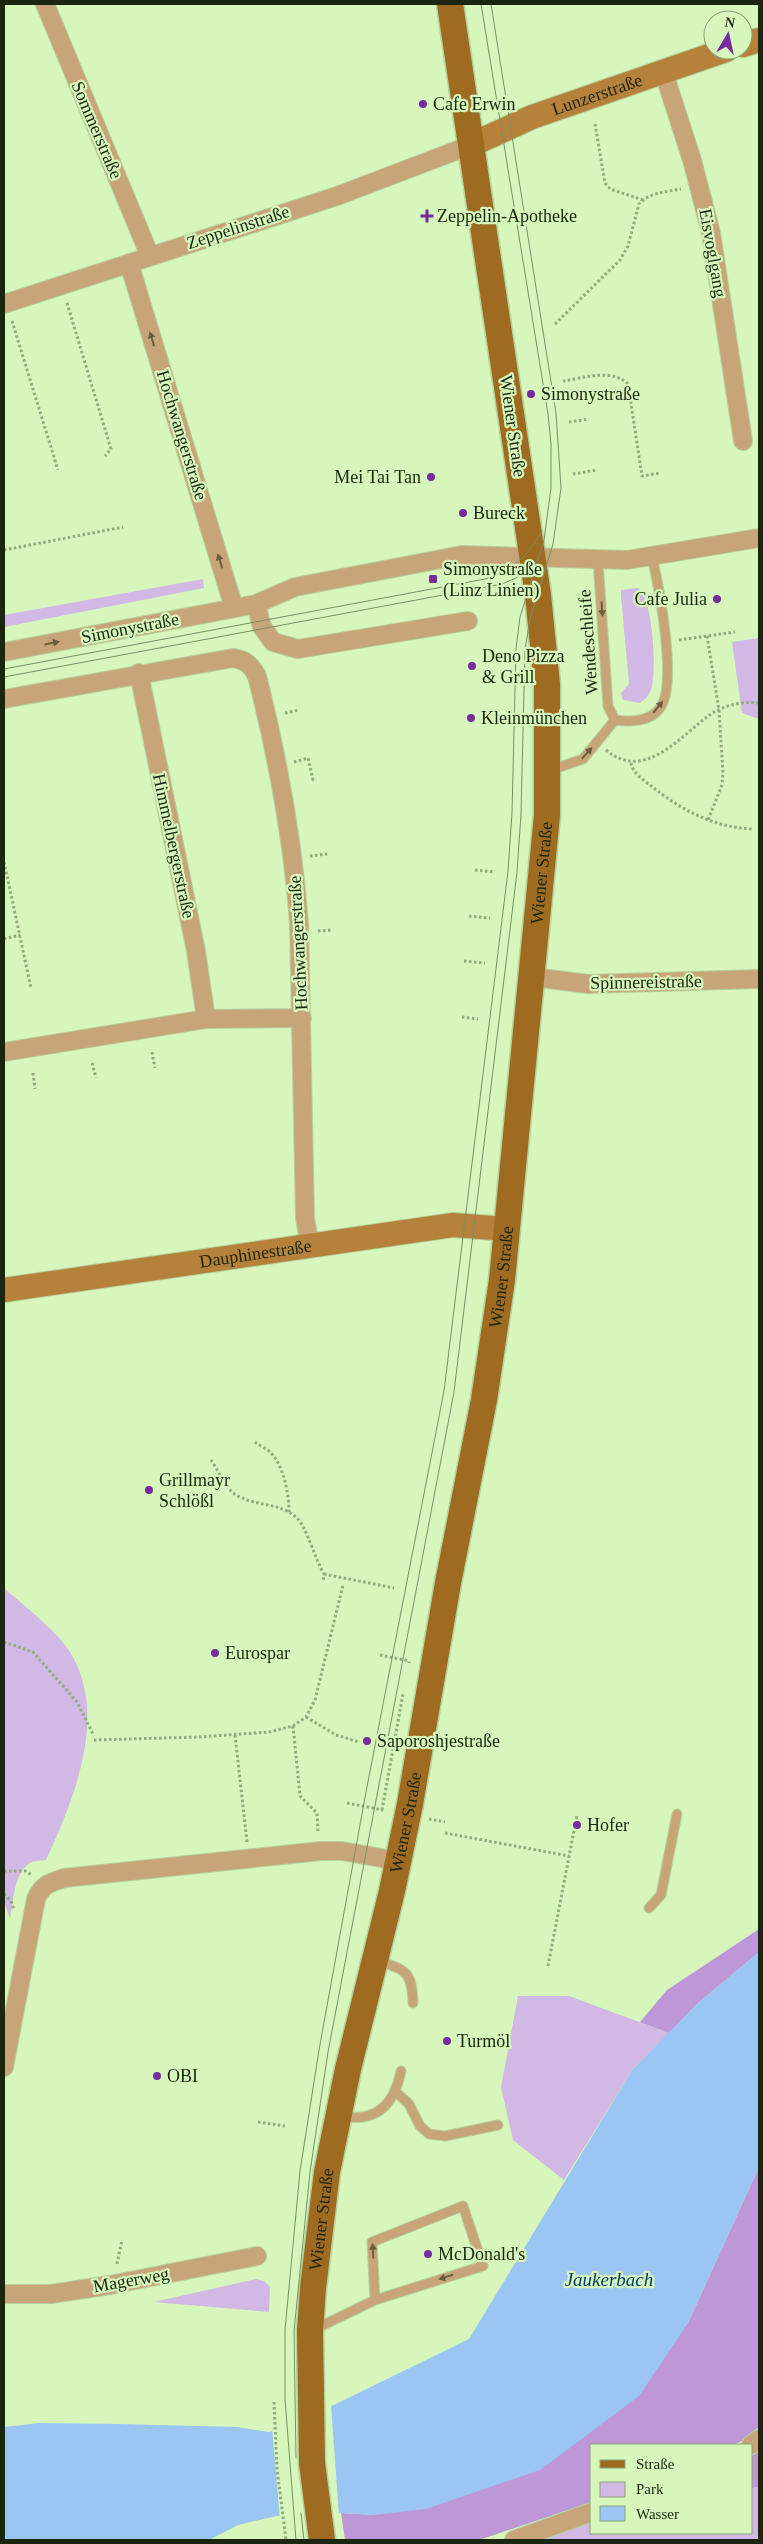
<svg xmlns="http://www.w3.org/2000/svg" width="763" height="2544" font-family="'Times New Roman',serif">
<rect width="100%" height="100%" fill="#d6f6bb"/>
<path fill="#d2b8e4" d="M 203,579 L 204,588 L 4,627 L 4,615 Z
M 638,588 C 653,596 658,677 650,692 C 648,697 644,700 640,703 L 623,700 L 621,693 L 629,684 L 621,596 L 621,590 Z
M 759,638 L 759,719 L 742,713 L 732,642 Z
M 4,1588 C 24,1606 55,1629 70,1652 C 109,1715 74,1799 46,1860 C 41,1861 35,1860 30,1863 C 14,1872 13,1903 10,1919 L 4,1901 Z
M 518,1996 L 569,1996 L 669,2033 L 633,2069 L 564,2180 L 513,2140 L 501,2087 Z
M 256,2279 L 264,2281 L 270,2287 L 269,2312 L 154,2302 Z
M 759,2487 L 759,2540 L 543,2540 L 592,2521 L 592,2533 L 752,2533 L 752,2488 Z"/>
<path fill="#bd97d7" d="M 759,1929 L 759,1952 L 697,2004 L 669,2033 L 640,2022 L 667,1990 Z
M 759,2167 L 759,2427 L 744,2440 L 733,2445 L 592,2445 L 592,2502 L 479,2540 L 345,2540 L 341,2513 L 374,2515 L 688,2323 Z
M 759,2451 L 759,2487 L 752,2488 L 752,2456 Z"/>
<path fill="#9bc5f3" d="M 759,1952 L 759,2167 L 688,2323 L 639,2396 L 540,2470 L 426,2509 L 374,2515 L 341,2513 L 276,2516 L 238,2525 L 209,2540 L 4,2540 L 4,2427 L 39,2423 L 119,2424 L 237,2427 L 269,2432 L 299,2422 L 469,2339 L 633,2069 L 697,2004 Z"/>
<path fill="#d6f6bb" d="M 331,2404 L 339,2516 L 280,2519 L 272,2428 L 298,2419 Z"/>
<g fill="none" stroke-linecap="round" stroke-linejoin="round">
<defs>
<path id="lane" d="M 598,561 L 608,706 L 615,720
M 615,720 C 630,722 650,722 660,708 C 678,685 659,587 652,557
M 551,770 L 583,759 L 615,720
M 649,1908 L 661,1895 L 677,1814
M 377,1961 C 406,1969 412,1972 413,2003
M 395,2091 L 409,2104 L 420,2126 L 429,2134 L 445,2136 L 498,2125
M 341,2116 C 376,2123 394,2105 401,2071
M 313,2330 L 375,2300 L 483,2266 L 463,2206 L 372,2242 L 375,2300"/>
<path id="street" d="M 45,4 L 150,256
M 663,70 L 692,160 L 711,233 L 743,441
M 129,263 L 234,608
M 4,304 L 337,196 L 471,145
M 256,604 L 262,627 L 273,642 L 298,649 L 468,621
M 4,652 L 256,604 L 295,587 L 462,555 L 627,560 L 759,538
M 139,673 L 196,951 L 206,1019
M 4,699 L 233,658 C 246,660 251,665 257,676 C 278,759 293,840 299,924 L 305,1218 L 310,1246
M 533,977 L 588,984 L 759,979
M 4,1052 L 206,1019 L 302,1018
M 4,2067 L 36,1899 C 42,1885 49,1883 64,1878 L 321,1851 L 342,1851 L 398,1861
M 4,2294 L 51,2294 L 110,2285 L 257,2256
M 751,2445 L 759,2439
M 514,2540 L 592,2512"/>
<g id="secondary">
<path d="M 743,45 L 759,40"/>
<path id="s1" d="M 471,145 L 532,117 L 726,50"/>
<path id="s2" d="M 4,1290 L 453,1225 L 507,1229"/>
</g>
<g id="primary">
<path id="s3" d="M 322,2540 L 312,2463 L 310,2331 L 313,2288 L 327,2172 L 348,2069 L 392,1891 L 410,1804 L 448,1583 L 484,1400 L 502,1280 L 547,815 L 547,684 L 538,595 L 450,4"/>
</g>
</defs>
<use href="#lane" stroke="#b4d19c" stroke-width="11"/>
<use href="#street" stroke="#b4d19c" stroke-width="20"/>
<use href="#secondary" stroke="#b4d19c" stroke-width="26"/>
<use href="#primary" stroke="#b4d19c" stroke-width="29"/>
<path stroke="#91a97c" stroke-width="3" stroke-dasharray="2.5 2.5" stroke-linecap="butt" d="M 595,124 L 605,183 L 610,189 L 643,200
M 67,303 L 111,449 L 105,456
M 12,321 L 58,470
M 555,324 L 620,260 L 628,246 L 639,204 C 650,192 666,192 681,189
M 563,381 C 583,378 612,368 628,384 L 642,476 L 660,473
M 569,422 L 589,419
M 573,474 L 597,470
M 4,550 L 123,527
M 707,636 L 719,710 L 723,773 L 722,785 L 708,820
M 679,640 L 735,632
M 285,713 L 299,710
M 606,750 C 645,783 681,735 711,714 C 725,705 743,701 759,703
M 294,762 L 308,758 L 313,780 L 316,779
M 631,763 C 632,772 643,780 650,785 C 681,810 714,828 754,829
M 310,856 L 327,854
M 4,862 L 31,988
M 475,870 L 495,872
M 469,916 L 490,918
M 318,931 L 332,930
M 4,939 L 20,935
M 464,961 L 485,963
M 462,1017 L 478,1019
M 152,1052 L 155,1068
M 92,1063 L 96,1078
M 33,1073 L 35,1089
M 255,1442 C 260,1446 268,1449 272,1454 C 284,1468 289,1494 289,1512
M 211,1460 C 219,1471 225,1490 238,1496 C 258,1507 281,1502 298,1519 C 306,1527 316,1561 324,1574 L 323,1581
M 324,1574 L 394,1588
M 4,1642 L 33,1652 L 77,1702 L 94,1736
M 380,1655 L 409,1661 L 409,1663
M 306,1717 L 336,1735 L 359,1742
M 293,1726 L 300,1796 L 317,1813 L 318,1832
M 235,1735 L 247,1842
M 94,1740 L 199,1737 L 269,1732 L 293,1726 L 306,1717 L 315,1700 L 343,1585
M 347,1803 L 383,1810
M 382,1810 L 403,1694
M 429,1819 L 445,1822
M 445,1833 L 569,1856
M 4,1871 L 25,1871 L 32,1875
M 4,1894 L 11,1901 L 14,1910
M 548,1966 L 577,1815
M 258,2122 L 285,2126
M 117,2264 L 122,2240
M 274,2402 L 277,2469 L 286,2540"/>
<use href="#lane" stroke="#c8a479" stroke-width="9"/>
<use href="#street" stroke="#c8a479" stroke-width="18"/>
<use href="#secondary" stroke="#b6813a" stroke-width="24"/>
<use href="#primary" stroke="#9e6b21" stroke-width="26"/>
<path stroke="#7a9067" stroke-width="1" d="M 4,669 L 485,579 C 512,572 528,555 542,531
M 4,677 L 502,584 L 516,578 L 538,560
M 296,2458 L 294,2331 L 310,2172 L 328,2052 L 454,1392 L 517,872 L 521,814 L 525,650 L 530,619 L 553,544 L 561,488 L 556,413 L 491,4
M 301,2513 L 304,2540
M 296,2540 L 285,2399 L 285,2330 L 300,2171 L 319,2050 L 366,1792 L 444,1391 L 508,871 L 512,813 L 516,649 L 520,617 L 544,540 L 551,488 L 551,444 L 548,414 L 481,4"/>
</g>
<defs><path id="oneway-solid" d="M-6-.8H1V-3.2L6.5 0L1 3.2V.8H-6Z" transform="scale(1.25)"/></defs>
<g fill="#695f3f">
<use href="#oneway-solid" transform="translate(152 339) rotate(-107)"/>
<use href="#oneway-solid" transform="translate(220 561) rotate(-107)"/>
<use href="#oneway-solid" transform="translate(602 609) rotate(86)"/>
<use href="#oneway-solid" transform="translate(52 643) rotate(-11)"/>
<use href="#oneway-solid" transform="translate(658 707) rotate(-51)"/>
<use href="#oneway-solid" transform="translate(587 753) rotate(-48)"/>
<use href="#oneway-solid" transform="translate(373 2251) rotate(-92)"/>
<use href="#oneway-solid" transform="translate(446 2277) rotate(163)"/>
</g>
<g fill="#772c9e" stroke="#d6f6bb" stroke-width="2">
<circle cx="423" cy="104" r="5"/>
<path d="M424.5 208.5h5v5h5v5h-5v5h-5v-5h-5v-5h5z"/>
<circle cx="531" cy="394" r="5"/>
<circle cx="431" cy="477" r="5"/>
<circle cx="463" cy="513" r="5"/>
<rect x="428" y="574" width="10" height="10" rx="2.5"/>
<circle cx="717" cy="599" r="5"/>
<circle cx="472" cy="666" r="5"/>
<circle cx="471" cy="718" r="5"/>
<circle cx="149" cy="1490" r="5"/>
<circle cx="215" cy="1653" r="5"/>
<circle cx="367" cy="1741" r="5"/>
<circle cx="577" cy="1825" r="5"/>
<circle cx="447" cy="2041" r="5"/>
<circle cx="157" cy="2076" r="5"/>
<circle cx="428" cy="2254" r="5"/>
</g>
<g text-anchor="middle" stroke-width="4.5" stroke-linejoin="round" paint-order="stroke">
<g font-size="18" fill="#1b2610" stroke="#d6f6bb">
<text dy="6" stroke="none"><textPath href="#s1" startOffset="136">Lunzerstraße</textPath></text>
<text transform="translate(97 130) rotate(67)" y="6">Sommerstraße</text>
<text transform="translate(238 227) rotate(-18)" y="6">Zeppelinstraße</text>
<text transform="translate(713 253) rotate(80)" y="6">Eisvoglgang</text>
<text transform="translate(513 426) rotate(82)" y="6">Wiener Straße</text>
<text transform="translate(182 435) rotate(73)" y="6">Hochwangerstraße</text>
<text transform="translate(130 628) rotate(-11)" y="6">Simonystraße</text>
<text transform="translate(588 642) rotate(-94)" y="6">Wendeschleife</text>
<text transform="translate(174 846) rotate(78)" y="6">Himmelbergerstraße</text>
<text dy="6" stroke="none"><textPath href="#s3" startOffset="1688">Wiener Straße</textPath></text>
<text transform="translate(298 943) rotate(-93)" y="6">Hochwangerstraße</text>
<text transform="translate(646 982) rotate(-1)" y="6">Spinnereistraße</text>
<text dy="6" stroke="none"><textPath href="#s2" startOffset="254">Dauphinestraße</textPath></text>
<text dy="6" stroke="none"><textPath href="#s3" startOffset="1282">Wiener Straße</textPath></text>
<text dy="6" stroke="none"><textPath href="#s3" startOffset="728">Wiener Straße</textPath></text>
<text dy="6" stroke="none"><textPath href="#s3" startOffset="322">Wiener Straße</textPath></text>
<text transform="translate(131 2280) rotate(-10)" y="6">Magerweg</text>
</g>
<g font-size="18" fill="#1b2610" stroke="#d6f6bb" text-anchor="start">
<text x="433" y="110">Cafe Erwin</text>
<text x="437" y="222">Zeppelin-Apotheke</text>
<text x="541" y="400">Simonystraße</text>
<text x="421" y="483" text-anchor="end">Mei Tai Tan</text>
<text x="473" y="519">Bureck</text>
<text x="443" y="575">Simonystraße<tspan x="443" dy="21">(Linz Linien)</tspan></text>
<text x="707" y="605" text-anchor="end">Cafe Julia</text>
<text x="482" y="662">Deno Pizza<tspan x="482" dy="21">&amp; Grill</tspan></text>
<text x="481" y="724">Kleinmünchen</text>
<text x="159" y="1486">Grillmayr<tspan x="159" dy="21">Schlößl</tspan></text>
<text x="225" y="1659">Eurospar</text>
<text x="377" y="1747">Saporoshjestraße</text>
<text x="587" y="1831">Hofer</text>
<text x="457" y="2047">Turmöl</text>
<text x="167" y="2082">OBI</text>
<text x="438" y="2260">McDonald's</text>
</g>
<g font-size="19" font-style="italic" fill="#003c6f" stroke="#d6f6bb">
<text x="609" y="2286">Jaukerbach</text>
</g>
</g>
<rect width="763" height="2544" fill="none" stroke="#1b2610" stroke-width="10"/>
<rect x="590" y="2444" width="162" height="90" fill="#d6f6bb" stroke="#8ba377"/>
<rect x="600" y="2460" width="25" height="8" fill="#9e6b21" stroke="#8ba377"/>
<text x="636" y="2469" font-size="15" fill="#1b2610">Straße</text>
<rect x="600" y="2482" width="25" height="15" fill="#d2b8e4" stroke="#8ba377"/>
<text x="636" y="2494" font-size="15" fill="#1b2610">Park</text>
<rect x="600" y="2506" width="25" height="15" fill="#9bc5f3" stroke="#8ba377"/>
<text x="636" y="2519" font-size="15" fill="#1b2610">Wasser</text>
<g transform="translate(728 35) rotate(9)"><circle r="24" fill="#d6f6bb" stroke="#8ba377"/>
<path d="M0-4L9 19L0 12L-9 19Z" fill="#772c9e"/>
<text y="-8" font-size="14" font-weight="bold" text-anchor="middle" fill="#1b2610">N</text>
</g>
</svg>
